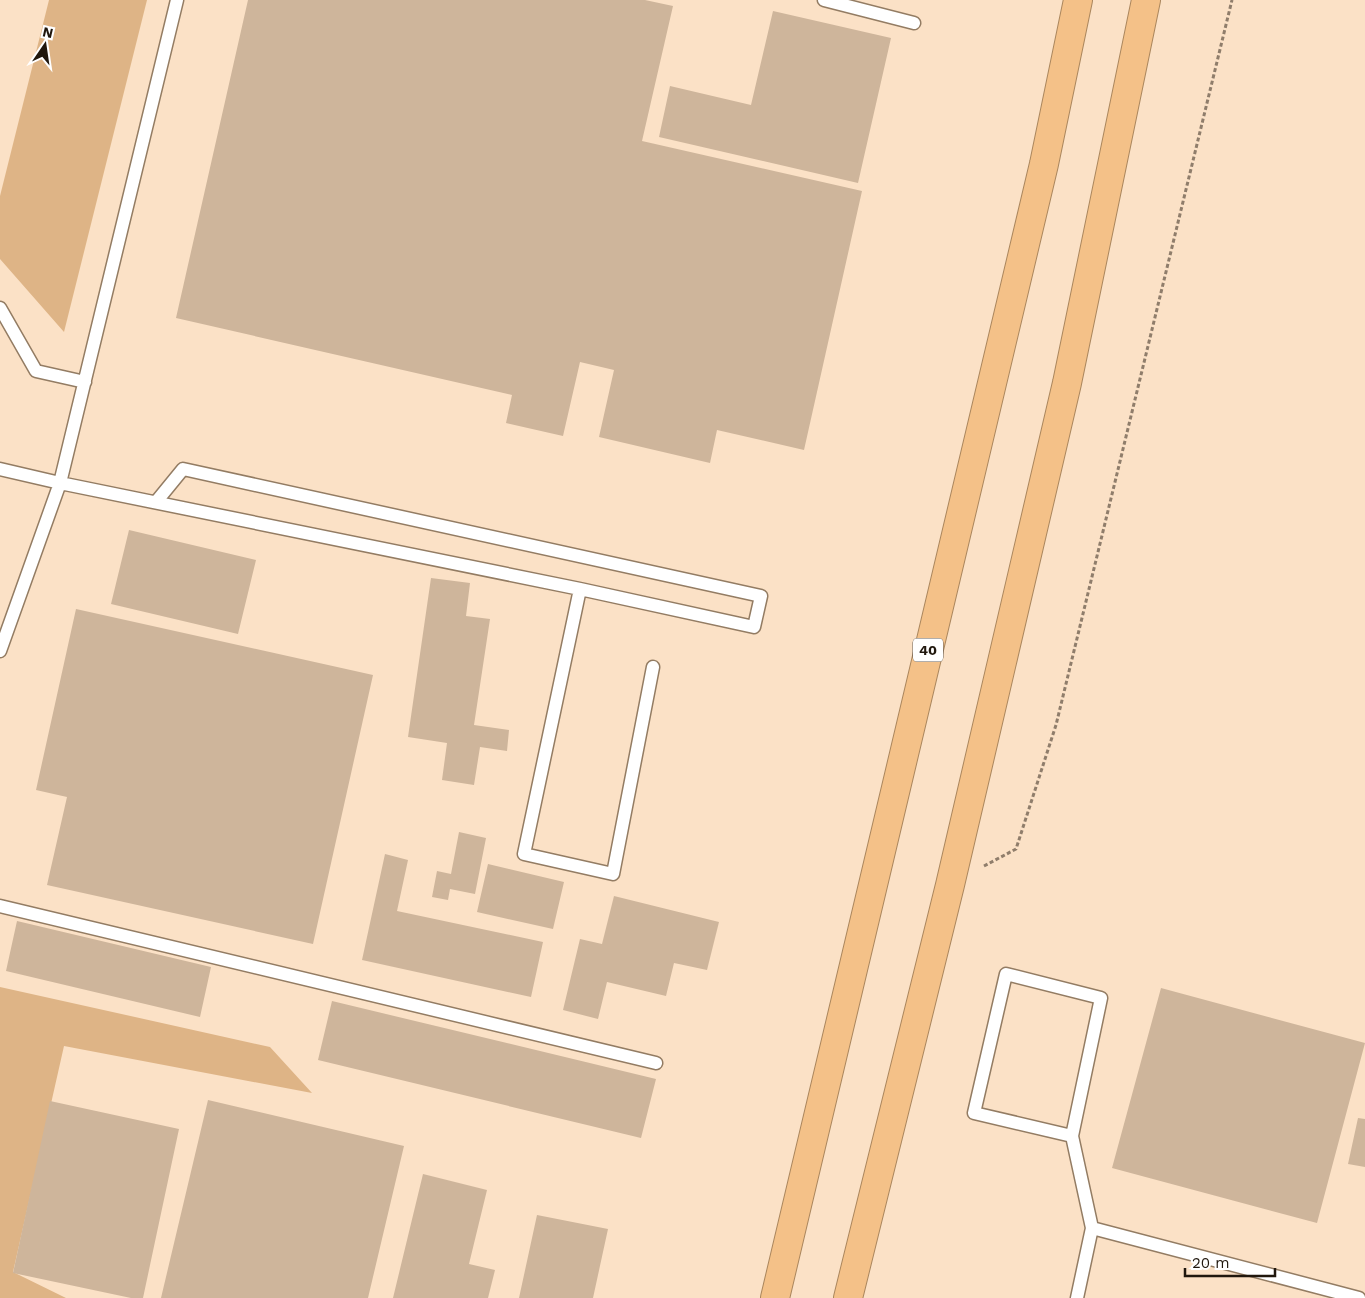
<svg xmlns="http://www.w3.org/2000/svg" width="1365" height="1298" font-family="'Work Sans',sans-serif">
<rect width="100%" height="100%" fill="#fbe1c6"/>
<path fill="#deb486" d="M 49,0 L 147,0 L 64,332 L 0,259 L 0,196 Z
M 0,987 L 270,1047 L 312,1093 L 64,1046 L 13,1272 L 66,1298 L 0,1298 Z"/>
<path fill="#ceb59b" d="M 248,0 L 645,0 L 673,6 L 642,141 L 862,191 L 804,450 L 717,430 L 710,463 L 599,437 L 614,370 L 580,362 L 563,436 L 506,423 L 512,395 L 176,318 Z
M 773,11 L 891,38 L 858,183 L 659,137 L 670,86 L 751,105 Z
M 129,530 L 256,560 L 238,634 L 111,604 Z
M 431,578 L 470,583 L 466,616 L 490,619 L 474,725 L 509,730 L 507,751 L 480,747 L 474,785 L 442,780 L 447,743 L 408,737 Z
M 76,609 L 373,675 L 313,944 L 47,885 L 67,797 L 36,790 Z
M 459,832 L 486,838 L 475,894 L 450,889 L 448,900 L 432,897 L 437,871 L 451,874 Z
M 385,854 L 408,860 L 397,911 L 543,942 L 531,997 L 362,960 Z
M 488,864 L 564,882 L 553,929 L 477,912 Z
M 614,896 L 719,922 L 707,970 L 674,963 L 666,996 L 607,982 L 598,1019 L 563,1010 L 580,939 L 602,944 Z
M 17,921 L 211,967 L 200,1017 L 6,971 Z
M 1161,988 L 1365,1043 L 1317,1223 L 1112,1168 Z
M 332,1001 L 656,1079 L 641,1138 L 318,1060 Z
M 208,1100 L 404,1146 L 368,1298 L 161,1298 Z
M 50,1101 L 179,1129 L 143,1298 L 131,1298 L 13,1273 Z
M 1358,1118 L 1365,1119 L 1365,1167 L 1348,1164 Z
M 423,1174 L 487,1190 L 469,1264 L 495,1270 L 488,1298 L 393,1298 Z
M 537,1215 L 608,1229 L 593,1298 L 519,1298 Z"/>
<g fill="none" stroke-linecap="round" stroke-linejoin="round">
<defs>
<path id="lane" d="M 824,0 L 914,23
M 0,308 L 36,371 L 85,382
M 0,469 L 60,483 L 580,589 L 754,627 L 761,596 L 183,469 L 156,502
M 580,589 L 524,854 L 613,874 L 653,667
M 0,651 L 60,483 L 177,0
M 0,906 L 656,1063
M 1072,1136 L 974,1113 L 1006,974 L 1101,998 L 1072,1136 L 1092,1228
M 1077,1298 L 1092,1228 L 1359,1298"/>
<path id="highway" d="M 775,1298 L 1044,164 L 1078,0
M 848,1298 L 950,885 L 1067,383 L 1146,0"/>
</defs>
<use href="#lane" stroke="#937c63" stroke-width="15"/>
<use href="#highway" stroke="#aa865d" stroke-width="30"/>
<path stroke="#8f7d6b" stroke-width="3" stroke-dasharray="4 2.5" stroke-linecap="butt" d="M 984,866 L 1016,849 L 1056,725 L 1232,0"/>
<use href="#lane" stroke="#fff" stroke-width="12"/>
<use href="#highway" stroke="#f4c188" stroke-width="28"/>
</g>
<g text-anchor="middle" stroke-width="5" stroke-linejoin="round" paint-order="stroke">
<rect fill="#fff" stroke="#635d56" stroke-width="1" x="913" y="638.5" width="30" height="23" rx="4"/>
<g font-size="14" font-weight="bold" fill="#20170d">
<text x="928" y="655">40</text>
</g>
</g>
<g transform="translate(45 45) rotate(13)" stroke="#ffffff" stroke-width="4" paint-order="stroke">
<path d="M0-4L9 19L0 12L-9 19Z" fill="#20170d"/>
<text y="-8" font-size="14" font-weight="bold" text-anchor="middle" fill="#20170d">N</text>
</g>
<path d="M1185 1268v8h90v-8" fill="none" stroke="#20170d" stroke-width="2.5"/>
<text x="1192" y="1268" font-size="15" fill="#20170d" stroke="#ffffff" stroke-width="4" paint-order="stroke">20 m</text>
</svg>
